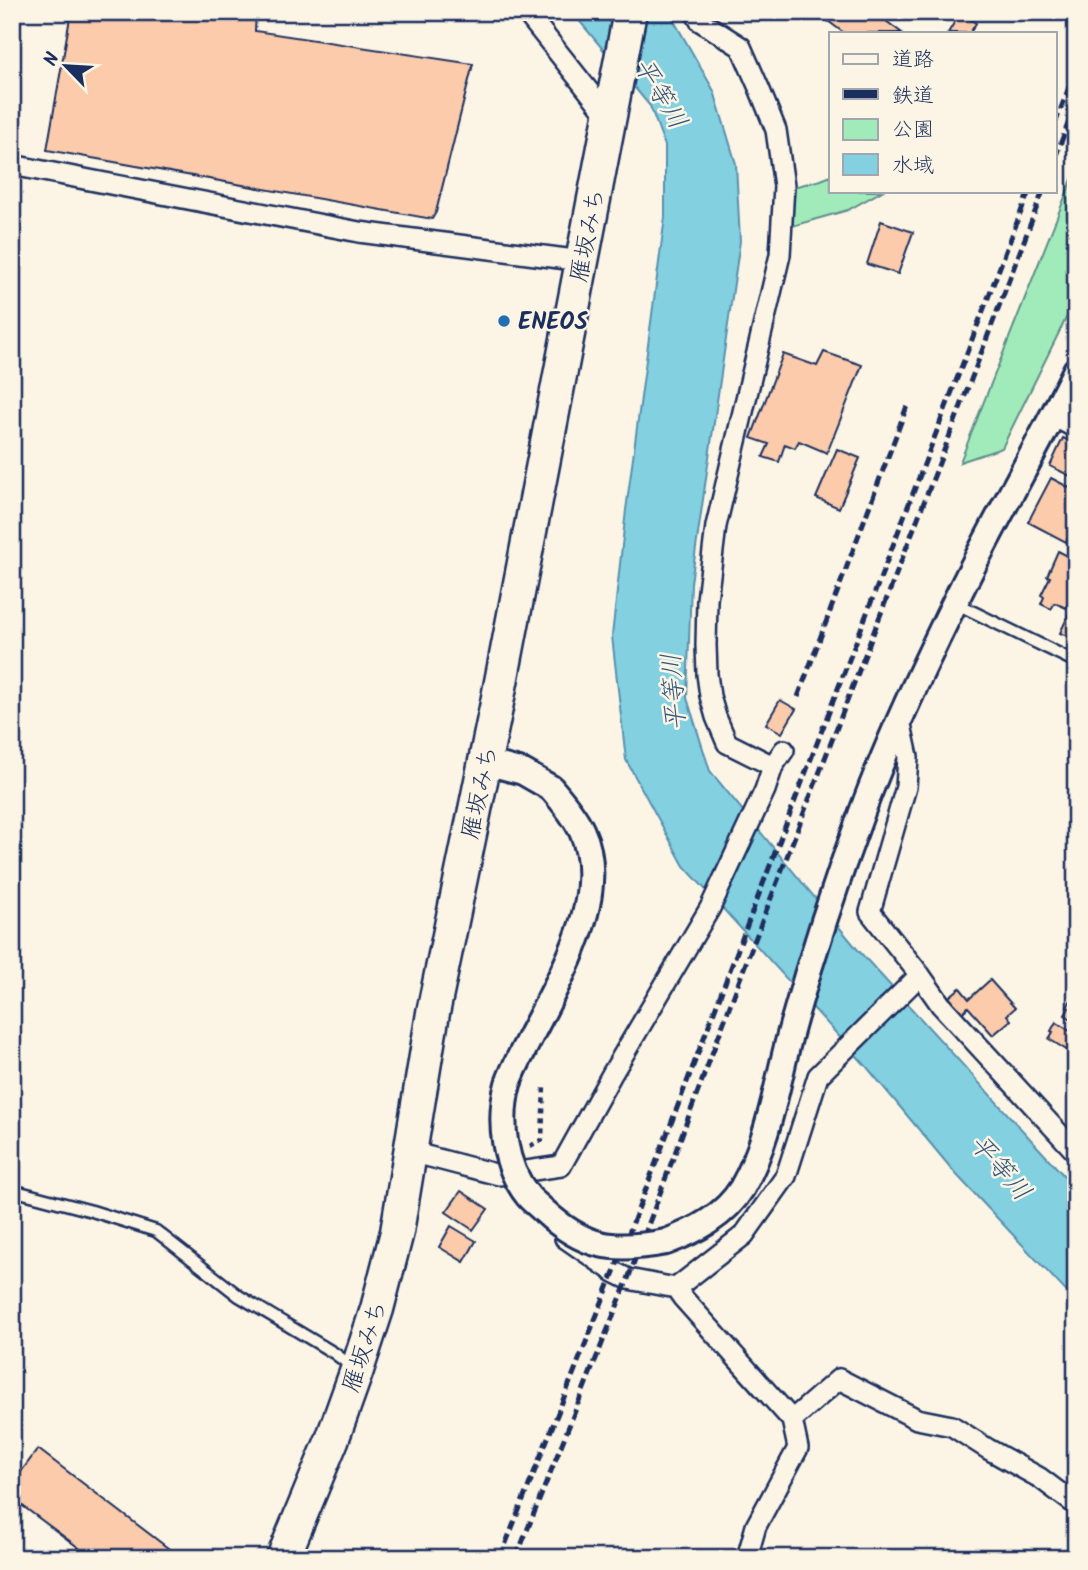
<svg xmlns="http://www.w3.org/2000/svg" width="1088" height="1570" font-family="Kalam,'Klee One',sans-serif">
<rect width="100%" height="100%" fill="#fcf5e5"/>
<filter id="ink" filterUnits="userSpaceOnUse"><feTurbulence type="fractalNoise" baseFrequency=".0143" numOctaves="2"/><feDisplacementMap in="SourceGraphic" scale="14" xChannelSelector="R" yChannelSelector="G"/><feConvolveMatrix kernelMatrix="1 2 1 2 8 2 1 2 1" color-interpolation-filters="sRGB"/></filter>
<g filter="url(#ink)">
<path fill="#a1ebba" stroke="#5e8d8c" stroke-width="2" d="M 1076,169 L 1076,298 L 1002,448 L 960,462 Z
M 831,176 L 831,191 L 882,191 L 848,210 L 789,227 L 793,187 L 821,180 Z"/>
<path fill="#83d0e1" stroke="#5990ad" stroke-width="2" d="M 572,12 L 667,12 L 673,19 L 714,91 L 736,164 L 740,241 L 691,583 L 687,698 L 710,771 L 858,950 L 1076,1189 L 1076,1302 L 955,1173 L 866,1066 L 684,866 L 626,760 L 612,636 L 626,510 L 665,217 L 665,146 L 650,106 Z"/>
<path fill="#fbcbab" stroke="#1b2f5e" stroke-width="2" d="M 71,12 L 256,12 L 255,31 L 473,64 L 436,212 L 432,219 L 47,150 Z
M 816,12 L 874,12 L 902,33 L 844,33 Z
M 960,13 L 976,23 L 970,33 L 948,33 Z
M 881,221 L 913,232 L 898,274 L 867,264 Z
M 824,352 L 862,365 L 827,453 L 799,441 L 795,448 L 785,444 L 779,462 L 763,457 L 769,444 L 751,438 L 783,354 L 817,366 Z
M 1063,438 L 1076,444 L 1076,479 L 1050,466 Z
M 837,449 L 860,458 L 839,508 L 816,498 Z
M 1051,478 L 1076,491 L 1076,522 L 1066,542 L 1028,522 Z
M 1058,551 L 1076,560 L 1076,588 L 1066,608 L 1055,603 L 1051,609 L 1041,604 L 1044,597 L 1041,595 L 1050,577 L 1047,576 Z
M 1076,599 L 1076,640 L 1060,633 Z
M 780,700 L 796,709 L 782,733 L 766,724 Z
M 990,980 L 1015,1008 L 1007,1015 L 1011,1020 L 993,1035 L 968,1007 L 962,1013 L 949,997 L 960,988 L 969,999 Z
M 1072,998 L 1076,1000 L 1076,1022 L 1065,1015 L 1069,1008 L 1067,1007 Z
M 1056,1022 L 1076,1035 L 1076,1056 L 1049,1039 L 1053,1032 L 1051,1031 Z
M 461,1191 L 488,1209 L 473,1230 L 446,1212 Z
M 451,1226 L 476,1241 L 464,1262 L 439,1247 Z
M 38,1449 L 181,1558 L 78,1558 L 71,1553 L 79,1548 L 12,1498 L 12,1484 Z"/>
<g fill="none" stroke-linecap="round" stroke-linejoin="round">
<defs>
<path id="service" d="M 955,603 L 1076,662
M 12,1190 L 92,1211 L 156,1231 L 239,1296 L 334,1353 L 354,1368"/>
<path id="minor" d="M 526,12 L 610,118
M 695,12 L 700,21 L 741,47 L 759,88 L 776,130 L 784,186 L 780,255 L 716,526 L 707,600 L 706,645 L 707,674 L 710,696 L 716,717 L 727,743 L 773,766
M 12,165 L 359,232 L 582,261
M 1053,416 L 1076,428
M 900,720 L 908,757 L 906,787 L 870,912 L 920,975 L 941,1005 L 1076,1152
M 411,1152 L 499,1175 L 561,1166 L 612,1074 L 710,908 L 765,790 L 773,766 L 784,750
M 565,1238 L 614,1272 L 628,1279 L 676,1288 L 744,1235 L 786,1176 L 818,1076 L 920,975
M 676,1288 L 683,1298 L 792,1420 L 798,1448 L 756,1526 L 747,1558
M 792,1420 L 839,1379 L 917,1419 L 952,1426 L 988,1449 L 1040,1478 L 1076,1505"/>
<path id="tertiary" d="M 485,762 L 523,772 L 551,788
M 666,1242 C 695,1231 725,1216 742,1188 C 770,1139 777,1081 792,1027 C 812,955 836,882 862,812 C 888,741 921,672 954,604 C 992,525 1037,449 1076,370"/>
<path id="trunk" d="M 283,1558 L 332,1440 L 357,1370 L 377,1309 L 397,1232 L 433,1013 L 496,708 L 630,12"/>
</defs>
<use href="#service" stroke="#1b2f5e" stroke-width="15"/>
<use href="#minor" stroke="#1b2f5e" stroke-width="24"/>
<use href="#tertiary" stroke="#1b2f5e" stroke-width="30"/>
<use href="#trunk" stroke="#1b2f5e" stroke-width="37"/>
<path stroke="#1b2f5e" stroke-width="4.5" stroke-dasharray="5 5" stroke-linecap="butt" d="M 530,1146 L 542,1140 L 544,1085"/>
<use href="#service" stroke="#fcf5e5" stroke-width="10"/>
<use href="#minor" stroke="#fcf5e5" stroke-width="19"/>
<use href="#tertiary" stroke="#fcf5e5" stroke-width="24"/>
<use href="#trunk" stroke="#fcf5e5" stroke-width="32"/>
<path stroke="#1b2f5e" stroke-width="5" stroke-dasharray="10 5" stroke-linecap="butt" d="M 1055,124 L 1076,69
M 1055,158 L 1076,103
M 798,697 L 907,406
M 500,1558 L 614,1272 L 1029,191
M 516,1558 L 628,1279 L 747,960 L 948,440 L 1043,191"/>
<defs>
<path id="tertiary-bridge" d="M 551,788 C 578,819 593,840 590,883 C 588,932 551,996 528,1041 C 521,1055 513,1069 508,1084 C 498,1121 504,1166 528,1196 C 532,1201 539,1206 544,1211 C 584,1248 613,1252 666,1242"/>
</defs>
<use href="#tertiary-bridge" stroke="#1b2f5e" stroke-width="30" stroke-linecap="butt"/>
<use href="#tertiary-bridge" stroke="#fcf5e5" stroke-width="24"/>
</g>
</g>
<circle fill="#1f6fb2" stroke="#fcf5e5" stroke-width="2.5" cx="504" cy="321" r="7"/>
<g text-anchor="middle" stroke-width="5" stroke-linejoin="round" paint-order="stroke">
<g font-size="24" fill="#1b2f5e" stroke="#fcf5e5">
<text transform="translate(587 235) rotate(-79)" y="8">雁坂みち</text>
<text transform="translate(479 792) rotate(-78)" y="8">雁坂みち</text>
<text transform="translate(364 1346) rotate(-72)" y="8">雁坂みち</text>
</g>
<g font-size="24" font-weight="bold" fill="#1b2f5e" stroke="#fcf5e5" text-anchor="start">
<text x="518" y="329">ENEOS</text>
</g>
<g font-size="26" font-style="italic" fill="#35577f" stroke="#fcf5e5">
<text transform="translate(661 93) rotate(59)" y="9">平等川</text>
<text transform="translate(673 692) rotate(-94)" y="9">平等川</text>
<text transform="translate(1001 1167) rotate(49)" y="9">平等川</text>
</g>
</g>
<rect width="1088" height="1570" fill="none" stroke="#fcf5e5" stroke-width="42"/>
<rect x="21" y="21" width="1046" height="1528" fill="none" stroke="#1b2f5e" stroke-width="2.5" filter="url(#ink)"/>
<rect x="829" y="32" width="228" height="161" fill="#fcf5e5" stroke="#a2a6af" stroke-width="2"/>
<rect x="843" y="54" width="35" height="10" fill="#fcf5e5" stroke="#a2a6af" stroke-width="2"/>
<text x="892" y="66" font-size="21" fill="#1b2f5e">道路</text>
<rect x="843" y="89" width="35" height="10" fill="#1b2f5e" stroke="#a2a6af" stroke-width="2"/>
<text x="892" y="102" font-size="21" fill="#1b2f5e">鉄道</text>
<rect x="843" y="119" width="35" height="21" fill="#a1ebba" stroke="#a2a6af" stroke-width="2"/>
<text x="892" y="136" font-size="21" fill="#1b2f5e">公園</text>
<rect x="843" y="154" width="35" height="21" fill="#83d0e1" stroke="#a2a6af" stroke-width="2"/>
<text x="892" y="172" font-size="21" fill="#1b2f5e">水域</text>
<g transform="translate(66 66) rotate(295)" stroke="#fcf5e5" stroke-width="5" paint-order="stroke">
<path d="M0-5L12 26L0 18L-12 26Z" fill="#1b2f5e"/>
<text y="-10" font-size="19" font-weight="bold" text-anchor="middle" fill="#1b2f5e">N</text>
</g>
</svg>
